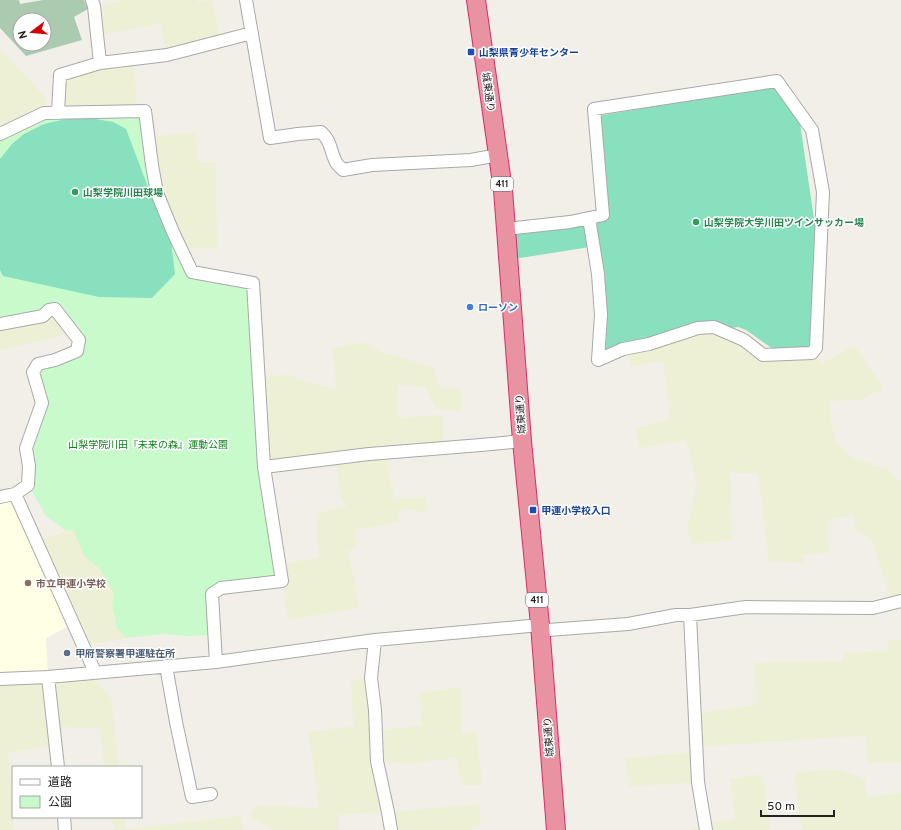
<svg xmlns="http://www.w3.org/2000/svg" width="901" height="830" font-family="Overpass,'Noto Sans JP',sans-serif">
<rect width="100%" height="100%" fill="#f2efe9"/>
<path fill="#ffffe5" d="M 15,494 L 73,624 L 46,638 L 48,677 L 0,679 L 0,497 Z"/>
<path fill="#eef0d5" d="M 123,0 L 197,0 L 197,2 L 213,0 L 220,41 L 167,55 L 160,24 L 97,36 L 94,6 Z
M 0,48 L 46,98 L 44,113 L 0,134 Z
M 134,59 L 137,111 L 58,113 L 60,75 Z
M 196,133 L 198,161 L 216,162 L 217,247 L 181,250 L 173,232 L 148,136 Z
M 49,310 L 70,328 L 57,338 L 0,350 L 0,324 Z
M 712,329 L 745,346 L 814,357 L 823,363 L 854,345 L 884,388 L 861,400 L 830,401 L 831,420 L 835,441 L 853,458 L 888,469 L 898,480 L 901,481 L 901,601 L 892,603 L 871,538 L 855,531 L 854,516 L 828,519 L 829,553 L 803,554 L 805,563 L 769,562 L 758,473 L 730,473 L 733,540 L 692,544 L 687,528 L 697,484 L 686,440 L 640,448 L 636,428 L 670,419 L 663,361 L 631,367 L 627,355 L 652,346 Z
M 363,342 L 380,351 L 433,367 L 440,387 L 462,388 L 461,411 L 436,409 L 425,387 L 398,385 L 398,418 L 442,415 L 444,448 L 386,453 L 394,499 L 425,497 L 429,511 L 416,512 L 404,508 L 399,513 L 399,522 L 356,530 L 357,549 L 348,551 L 360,608 L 288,620 L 280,565 L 319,557 L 316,513 L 347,506 L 341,500 L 335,459 L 264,467 L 259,376 L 287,375 L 336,390 L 333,348 Z
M 73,530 L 85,557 L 100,569 L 114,593 L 112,605 L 117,628 L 126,638 L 83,646 L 37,542 L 66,531 Z
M 888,640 L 901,640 L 901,762 L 867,763 L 865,736 L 697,747 L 695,713 L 756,705 L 754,663 L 843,661 L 843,653 L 889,651 Z
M 87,673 L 111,696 L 119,767 L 105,767 L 99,728 L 54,727 L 56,746 L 8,752 L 14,830 L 0,830 L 0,679 Z
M 371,678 L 376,731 L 422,725 L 419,693 L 461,687 L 462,733 L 477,732 L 482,785 L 461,785 L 456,758 L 405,764 L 378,761 L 388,812 L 479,804 L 481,825 L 471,827 L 472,830 L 391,830 L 388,812 L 338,815 L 338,830 L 274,830 L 248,816 L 257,805 L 319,808 L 308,732 L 353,726 L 351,680 Z
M 697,752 L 698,782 L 629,787 L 625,758 Z
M 830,769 L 841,770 L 865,779 L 867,797 L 901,793 L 901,830 L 801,830 L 794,773 Z
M 763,774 L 770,830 L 688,830 L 706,827 L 705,822 L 735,820 L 730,779 Z
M 240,816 L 243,830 L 114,830 L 112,817 L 125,817 L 126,829 Z"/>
<path fill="#aacbaf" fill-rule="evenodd" d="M 0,0 L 19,0 L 20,4 L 43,0 L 84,0 L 88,9 L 74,17 L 82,40 L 26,56 L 0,28 ZM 20,20 L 44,20 L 44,44 L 20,44 Z"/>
<path fill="#c8facc" d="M 145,111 L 152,165 L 192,272 L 253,283 L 264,466 L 282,581 L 216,585 L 211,635 L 185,636 L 165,634 L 135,637 L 126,638 L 117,628 L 112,605 L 114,593 L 100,569 L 85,557 L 73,530 L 66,531 L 46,516 L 28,485 L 26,448 L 42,403 L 33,372 L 77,351 L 79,340 L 55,309 L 0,324 L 0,134 L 44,113 Z"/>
<path fill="#88e0be" d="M 773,86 L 800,123 L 815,226 L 816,267 L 814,347 L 773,349 L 746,330 L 738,327 L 725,329 L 604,353 L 596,246 L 514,259 L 512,231 L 607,217 L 598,116 Z
M 90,118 L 113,122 L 126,129 L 162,224 L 169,225 L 175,274 L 152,298 L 99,297 L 3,276 L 0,270 L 0,159 L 12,144 L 24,134 L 44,124 L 66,119 Z"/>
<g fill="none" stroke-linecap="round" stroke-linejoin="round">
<defs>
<path id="minor" d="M 246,0 L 270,138 L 298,134 L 321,132 C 331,141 330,149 335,160 C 336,164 340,167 343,170 L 372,165 L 471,160 L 498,155
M 100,63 L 167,55 L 252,33
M 58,113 L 60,75 L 100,63 L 94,6 L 92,0
M 0,134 L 44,113 L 145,111 L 152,165 L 157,193 L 173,232 L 192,272 L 253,283 L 264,467 L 282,581 L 221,588 L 212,594 L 216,662 L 48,677 L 0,679
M 506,229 L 570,222 L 603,215 L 594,109 L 777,81 L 812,130 L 823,192 L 816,348 L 812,353 L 763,355 L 744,340 L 714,327 L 698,328 L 649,344 L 623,349 L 598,360 L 601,315 L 598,274 L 589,218
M 0,324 L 43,316 L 49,310 L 55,309 L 79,340 L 77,351 L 55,360 L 38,364 L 33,372 L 42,403 L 26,448 L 29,466 L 28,485 L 15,494
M 264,467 L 369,454 L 481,445 L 522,441
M 0,497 L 15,494 L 95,672
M 690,615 L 698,782 L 706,830
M 216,662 L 375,640
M 166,666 L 176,722 L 192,797 L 211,794
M 48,677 L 58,767
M 64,817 L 65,830
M 391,830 L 388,812 L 377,761 L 375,710 L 371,678 L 375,640 L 540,625 L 548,630 L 628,624 L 676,615 L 690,615 L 746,607 L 873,608 L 901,601"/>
<path id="highway" d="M 476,0 L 503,190 L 522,441 L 540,625 L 556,830"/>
</defs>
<use href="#minor" stroke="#a9a9a9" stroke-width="14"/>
<use href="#highway" stroke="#dc2a67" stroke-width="20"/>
<use href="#minor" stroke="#fff" stroke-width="12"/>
<use href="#highway" stroke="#e892a2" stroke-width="18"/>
</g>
<g fill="#1a4fb4" stroke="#fff" stroke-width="1.5">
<rect x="467" y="48" width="8" height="8" rx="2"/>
<rect x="529" y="506" width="8" height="8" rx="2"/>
</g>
<g fill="#2e9e5b" stroke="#fff" stroke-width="1.5">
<circle cx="75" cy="192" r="4"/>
<circle cx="696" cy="222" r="4"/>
</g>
<circle fill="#3f7fe0" stroke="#fff" stroke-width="1.5" cx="470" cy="307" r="4"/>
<circle fill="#8d6e63" stroke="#fff" stroke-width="1.5" cx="28" cy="583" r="4"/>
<circle fill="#5c6f8a" stroke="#fff" stroke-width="1.5" cx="67" cy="653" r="4"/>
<g text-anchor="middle" stroke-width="3" stroke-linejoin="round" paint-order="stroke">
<g fill="#fff" stroke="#646464" stroke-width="1">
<rect x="491" y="177" width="22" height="14" rx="3"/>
<rect x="526" y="593" width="22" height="14" rx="3"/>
</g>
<g font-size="9" font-weight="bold" fill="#222">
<text x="502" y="187">411</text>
<text x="537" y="603">411</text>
</g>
<g font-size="10" font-weight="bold" fill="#164399" stroke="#fff" text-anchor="start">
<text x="479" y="56">山梨県青少年センター</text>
<text x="541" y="514">甲運小学校入口</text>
</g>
<g font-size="10" fill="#222" stroke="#fff">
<text transform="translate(489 92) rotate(82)" y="4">城東通り</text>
<text transform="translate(520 414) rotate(-94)" y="4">城東通り</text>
<text transform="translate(548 737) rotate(-94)" y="4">城東通り</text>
</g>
<g font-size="10" font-weight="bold" fill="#27864d" stroke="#fff" text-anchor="start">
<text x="83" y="196">山梨学院川田球場</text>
<text x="704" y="226">山梨学院大学川田ツインサッカー場</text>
</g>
<g font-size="10" font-weight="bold" fill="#366cbe" stroke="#fff" text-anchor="start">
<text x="478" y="311">ローソン</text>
</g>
<g font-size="10" fill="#0c8416" stroke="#fff">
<text x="148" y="448">山梨学院川田『未来の森』運動公園</text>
</g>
<g font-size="10" font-weight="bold" fill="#785e54" stroke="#fff" text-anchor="start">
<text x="36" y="587">市立甲運小学校</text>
</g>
<g font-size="10" font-weight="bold" fill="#4e5e75" stroke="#fff" text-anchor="start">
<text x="75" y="657">甲府警察署甲運駐在所</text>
</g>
</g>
<rect x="12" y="766" width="130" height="52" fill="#ffffff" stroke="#a7a7a7"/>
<rect x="20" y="779" width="20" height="6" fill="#ffffff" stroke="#a7a7a7"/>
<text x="48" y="786" font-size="12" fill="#222222">道路</text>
<rect x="20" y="796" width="20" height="12" fill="#c8facc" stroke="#a7a7a7"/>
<text x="48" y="806" font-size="12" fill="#222222">公園</text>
<g transform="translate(32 32) rotate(254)"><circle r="19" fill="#ffffff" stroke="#a7a7a7"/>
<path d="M0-3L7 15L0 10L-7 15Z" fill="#d40000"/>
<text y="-6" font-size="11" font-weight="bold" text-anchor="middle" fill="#222222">N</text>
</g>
<path d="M761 810v6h73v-6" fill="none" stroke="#222222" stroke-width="2"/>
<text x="767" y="810" font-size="12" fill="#222222" stroke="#ffffff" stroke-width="3" paint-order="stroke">50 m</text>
</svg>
